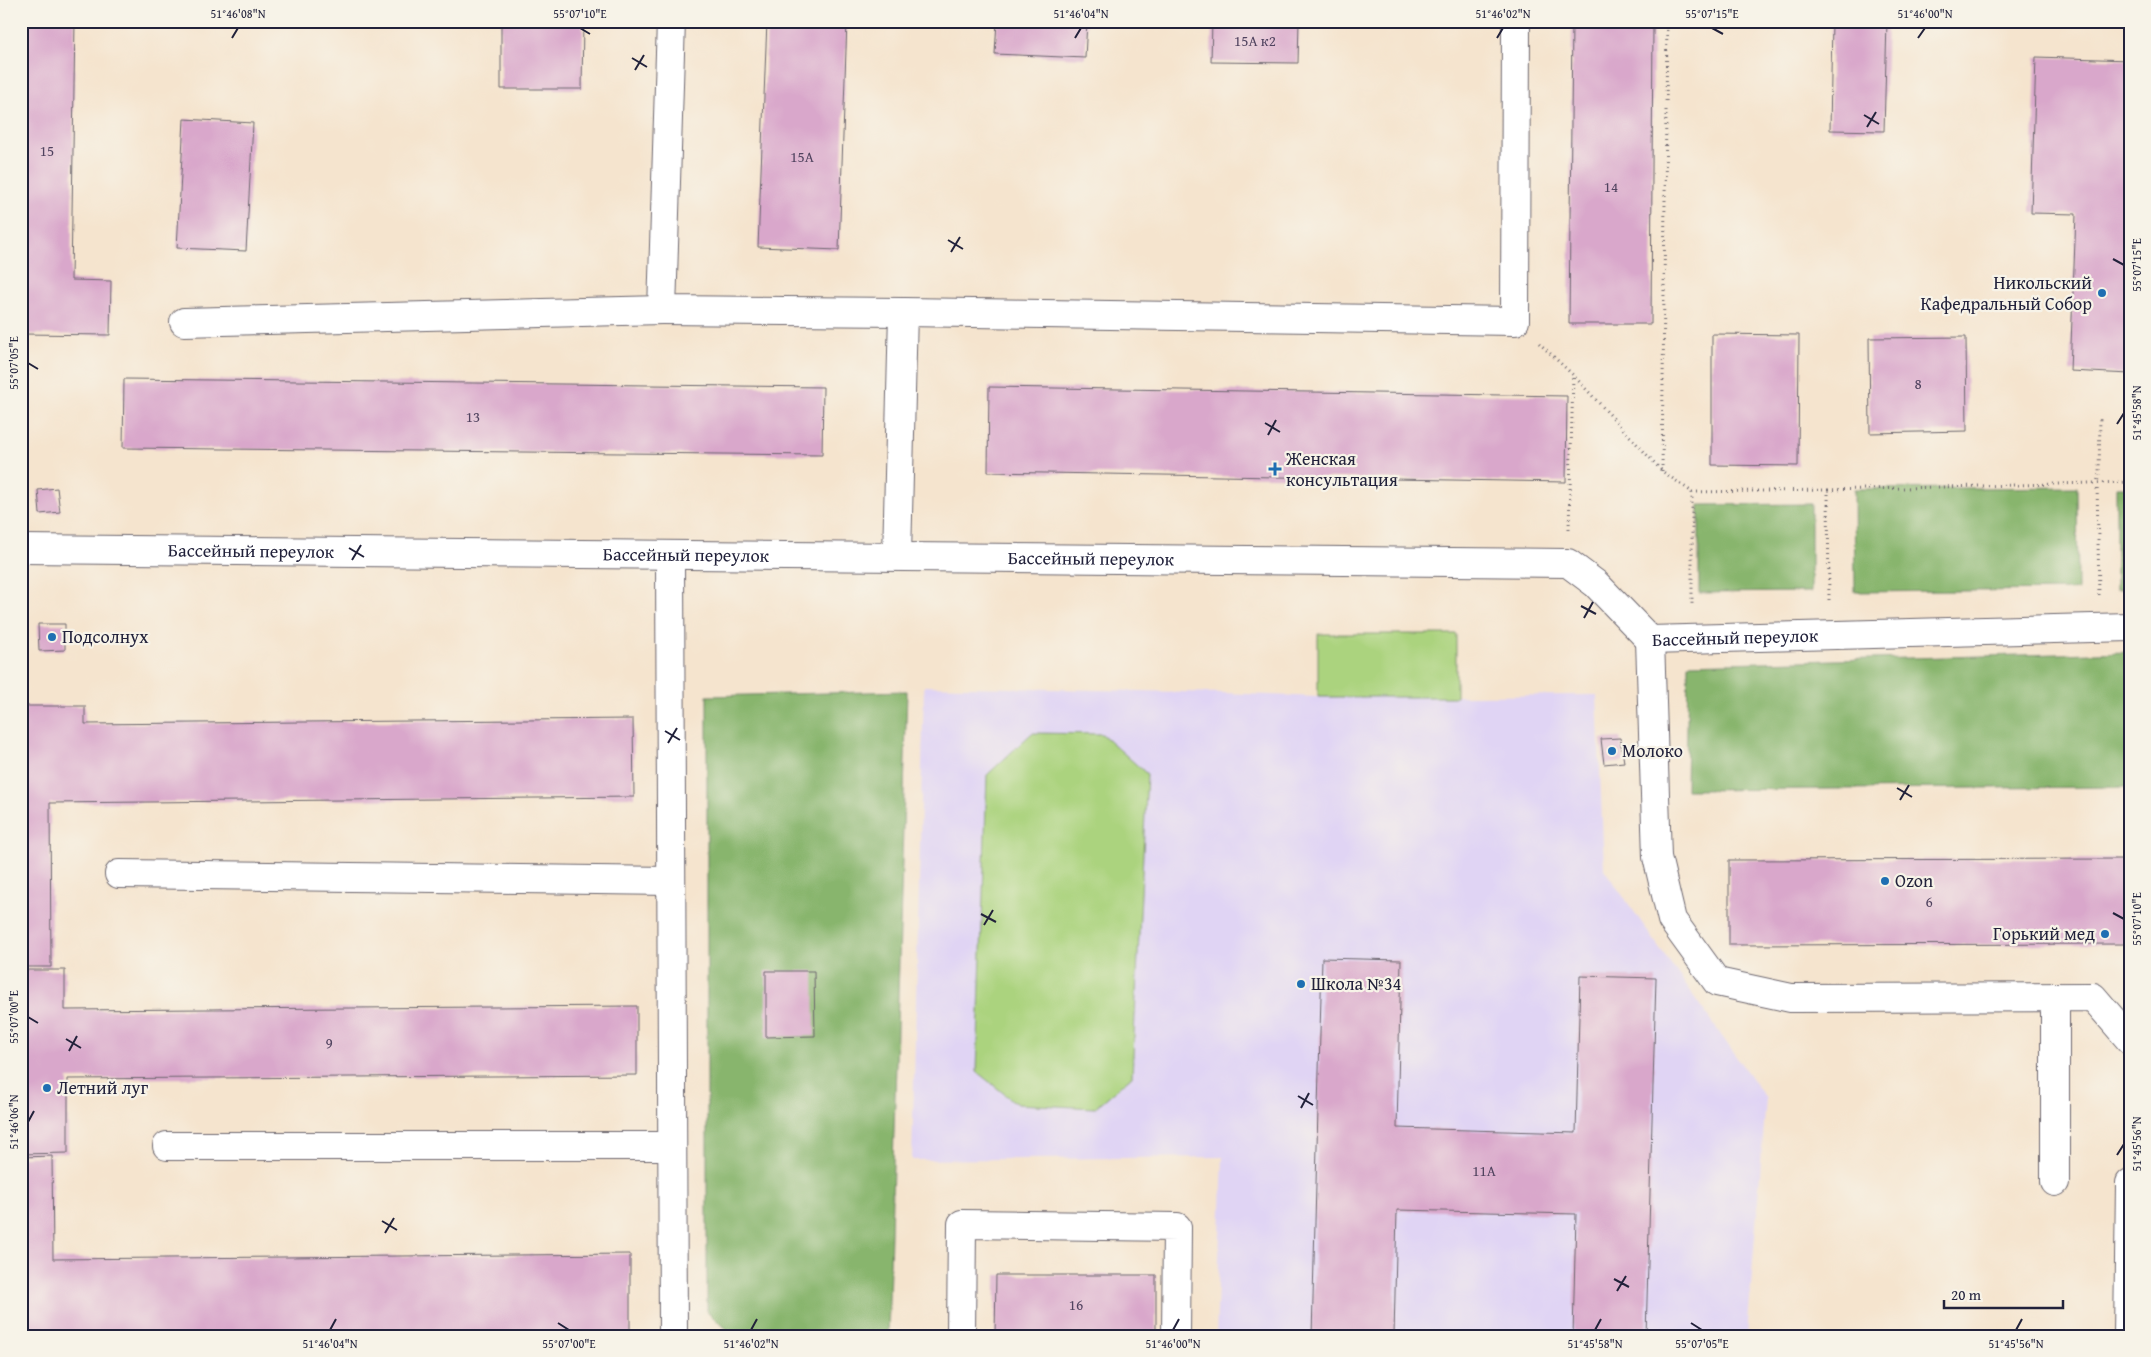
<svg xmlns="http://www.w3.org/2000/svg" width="2151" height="1357" font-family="'Gentium Book Plus',serif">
<rect width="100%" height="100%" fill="#f7f3e8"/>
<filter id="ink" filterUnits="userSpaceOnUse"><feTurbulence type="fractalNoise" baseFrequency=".02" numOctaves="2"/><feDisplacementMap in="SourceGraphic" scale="10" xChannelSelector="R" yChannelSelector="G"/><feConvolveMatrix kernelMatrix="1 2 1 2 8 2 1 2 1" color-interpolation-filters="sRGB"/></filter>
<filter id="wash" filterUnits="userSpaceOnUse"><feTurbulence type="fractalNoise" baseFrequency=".0096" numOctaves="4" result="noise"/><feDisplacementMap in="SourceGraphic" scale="20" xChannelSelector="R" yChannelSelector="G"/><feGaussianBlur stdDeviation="1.12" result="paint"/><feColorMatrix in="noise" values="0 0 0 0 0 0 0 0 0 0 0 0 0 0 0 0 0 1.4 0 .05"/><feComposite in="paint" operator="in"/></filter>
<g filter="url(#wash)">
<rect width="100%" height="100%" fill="#f5e4ce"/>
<path fill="#e0d4f4" d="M 924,686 L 1223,693 L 1318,697 L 1597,695 L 1604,869 L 1766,1099 L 1747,1336 L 1216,1336 L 1223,1157 L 912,1160 Z"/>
<path fill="#abd37e" stroke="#667a5c" d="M 1318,634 L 1456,634 L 1456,697 L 1318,697 Z
M 1032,733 L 1102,734 L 1147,774 L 1132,1076 L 1095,1108 L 1017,1104 L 977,1072 L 987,775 Z"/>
<path fill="#88b56d" stroke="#556c54" d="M 2077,487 L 2078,590 L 1855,592 L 1854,489 Z
M 2116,487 L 2130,487 L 2130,589 L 2116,589 Z
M 1811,504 L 1811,592 L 1699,593 L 1699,505 Z
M 2130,652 L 2130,787 L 1686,790 L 1688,664 Z
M 907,691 L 888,1336 L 735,1336 L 707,1312 L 707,696 Z"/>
<g id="blocks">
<path fill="#d9a7cb" d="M 21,21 L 75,21 L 71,280 L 111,281 L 110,335 L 21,334 Z
M 501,21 L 583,21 L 582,89 L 501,89 Z
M 767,21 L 847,21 L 839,250 L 758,247 Z
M 997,21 L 1087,21 L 1085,58 L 995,54 Z
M 1212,21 L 1299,21 L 1298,63 L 1211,62 Z
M 1572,21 L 1653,21 L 1651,324 L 1569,324 Z
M 1832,21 L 1887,21 L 1884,131 L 1830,130 Z
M 2036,57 L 2130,60 L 2130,374 L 2070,371 L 2076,214 L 2031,213 Z
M 184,119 L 253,123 L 246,251 L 177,248 Z
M 1712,334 L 1799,335 L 1798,466 L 1712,465 Z
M 1966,337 L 1967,431 L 1870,433 L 1869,338 Z
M 124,379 L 823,387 L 822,455 L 123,448 Z
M 989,387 L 1567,396 L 1566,482 L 988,472 Z
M 57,488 L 60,512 L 40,514 L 38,490 Z
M 38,624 L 65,624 L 65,650 L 39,651 Z
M 21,706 L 85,706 L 85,724 L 633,719 L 634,797 L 50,803 L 51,967 L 21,967 Z
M 1620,738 L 1624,762 L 1604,764 L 1601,739 Z
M 2130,859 L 2130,944 L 1729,945 L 1729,860 Z
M 1322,958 L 1401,960 L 1397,1128 L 1576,1133 L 1580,976 L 1656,978 L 1646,1336 L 1573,1336 L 1576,1214 L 1397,1210 L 1394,1336 L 1312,1336 Z
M 21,970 L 65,970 L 65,1010 L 637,1006 L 637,1075 L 68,1079 L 68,1153 L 21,1154 Z
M 766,971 L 814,971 L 815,1036 L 766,1037 Z
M 52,1156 L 53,1259 L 630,1254 L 630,1334 L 21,1336 L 21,1157 Z
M 996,1275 L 1156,1275 L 1156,1336 L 995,1336 Z"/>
</g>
</g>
<g filter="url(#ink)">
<use href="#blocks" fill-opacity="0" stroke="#6c666e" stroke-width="1"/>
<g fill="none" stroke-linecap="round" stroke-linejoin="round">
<defs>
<g id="minor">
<path d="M 671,21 L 662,310 L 903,312"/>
<path d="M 184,322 L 662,310"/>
<path id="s1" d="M 21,549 L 1568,563 L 1596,584 L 1650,640 L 2130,627"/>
<path d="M 670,555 L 673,1336"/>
<path d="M 897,556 L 903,312 L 1515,321 L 1516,21"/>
<path d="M 1650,640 L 1657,857 L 1672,920 L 1717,982 L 1791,998 L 2093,997 L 2130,1040"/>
<path d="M 119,874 L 671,881"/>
<path d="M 2055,997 L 2055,1182"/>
<path d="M 167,1146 L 672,1146"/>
<path d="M 961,1336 L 962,1224 L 1177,1227 L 1176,1336"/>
<path d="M 2128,1336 L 2130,1183"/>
</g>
</defs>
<use href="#minor" stroke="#6c666e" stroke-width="30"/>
<path stroke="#6c666e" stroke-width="3" stroke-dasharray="1 4" stroke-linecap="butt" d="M 1539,343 L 1573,375 L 1662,471 L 1692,492 L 1692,605
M 1662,471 L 1667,21
M 1828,490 L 2130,482
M 1692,492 L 1828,490 L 1829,600
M 1569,529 L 1573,376
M 2099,595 L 2097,483 L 2099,474 L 2100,416"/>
<use href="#minor" stroke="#fff" stroke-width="28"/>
</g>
</g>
<path fill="none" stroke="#22223b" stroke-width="2" d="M 580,28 L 590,34M 1712,28 L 1723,34M 232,38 L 238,28M 1075,38 L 1081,28M 1497,38 L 1503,28M 1918,38 L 1925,28M 632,58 L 647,67M 635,70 L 644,55M 1864,115 L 1879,124M 1867,127 L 1876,112M 948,240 L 963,249M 951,252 L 960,237M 2113,259 L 2124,265M 28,363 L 38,369M 1265,423 L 1280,432M 2117,424 L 2124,413M 1268,435 L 1276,420M 349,548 L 364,557M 352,560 L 361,545M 1581,606 L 1596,614M 1584,618 L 1593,602M 665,731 L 680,740M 668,743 L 677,728M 1897,788 L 1912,797M 1900,800 L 1909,785M 2113,913 L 2124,919M 981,914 L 996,922M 984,925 L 993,910M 28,1017 L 38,1023M 66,1039 L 81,1048M 69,1051 L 77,1036M 1298,1096 L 1313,1105M 1301,1108 L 1309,1093M 28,1122 L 34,1111M 2117,1155 L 2124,1144M 382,1221 L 397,1230M 385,1233 L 394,1218M 1614,1279 L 1629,1287M 1617,1291 L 1626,1276M 558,1323 L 569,1330M 1691,1323 L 1702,1330M 330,1330 L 336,1319M 751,1330 L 757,1319M 1173,1330 L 1179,1319M 1595,1330 L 1601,1319M 2016,1330 L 2022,1319"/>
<g fill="#1f6fb2" stroke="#f7f3e8" stroke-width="2">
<circle cx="2102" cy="293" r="5"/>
<path d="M1272.5 461.5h5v5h5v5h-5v5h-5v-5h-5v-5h5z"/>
<circle cx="52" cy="637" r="5"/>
<circle cx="1612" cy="751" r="5"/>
<circle cx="1885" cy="881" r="5"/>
<circle cx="2105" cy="934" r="5"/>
<circle cx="1301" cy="984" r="5"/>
<circle cx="47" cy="1088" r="5"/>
</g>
<g text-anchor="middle" stroke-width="4.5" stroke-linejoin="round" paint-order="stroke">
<g font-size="15" fill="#50435f">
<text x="1255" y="46">15А к2</text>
<text x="47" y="156">15</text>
<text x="802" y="162">15А</text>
<text x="1611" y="192">14</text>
<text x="1918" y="389">8</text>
<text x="473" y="422">13</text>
<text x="1929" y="907">6</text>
<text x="329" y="1048">9</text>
<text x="1484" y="1176">11А</text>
<text x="1076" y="1310">16</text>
</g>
<g font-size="18" fill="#22223b" stroke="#f7f3e8" text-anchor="start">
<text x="2092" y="289" text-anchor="end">Никольский<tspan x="2092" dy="21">Кафедральный Собор</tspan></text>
<text x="1286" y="465">Женская<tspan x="1286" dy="21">консультация</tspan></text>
<text x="62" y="643">Подсолнух</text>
<text x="1622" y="757">Молоко</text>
<text x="1895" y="887">Ozon</text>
<text x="2095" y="940" text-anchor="end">Горький мед</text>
<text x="1311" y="990">Школа №34</text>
<text x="57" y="1094">Летний луг</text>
</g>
<g font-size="18" fill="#22223b" stroke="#f7f3e8">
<text dy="6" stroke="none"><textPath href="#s1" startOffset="230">Бассейный переулок</textPath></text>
<text dy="6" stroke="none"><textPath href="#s1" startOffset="665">Бассейный переулок</textPath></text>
<text dy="6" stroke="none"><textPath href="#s1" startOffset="1070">Бассейный переулок</textPath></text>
<text dy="6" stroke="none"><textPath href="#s1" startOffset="1745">Бассейный переулок</textPath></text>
</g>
</g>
<rect width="2151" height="1357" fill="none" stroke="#f7f3e8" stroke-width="55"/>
<path d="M1944 1300v8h119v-8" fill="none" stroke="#22223b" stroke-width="2.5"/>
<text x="1951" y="1300" font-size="15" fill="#22223b" stroke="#f7f3e8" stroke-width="4" paint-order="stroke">20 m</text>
<rect x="28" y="28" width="2096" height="1302" fill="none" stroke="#22223b" stroke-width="2"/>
<g font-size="12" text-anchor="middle" fill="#22223b">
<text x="238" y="18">51°46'08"N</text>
<text x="580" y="18">55°07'10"E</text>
<text x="1081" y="18">51°46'04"N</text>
<text x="1503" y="18">51°46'02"N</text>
<text x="1712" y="18">55°07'15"E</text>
<text x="1925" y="18">51°46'00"N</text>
<text transform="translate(2137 265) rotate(-90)" y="4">55°07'15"E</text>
<text transform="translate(14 363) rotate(-90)" y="4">55°07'05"E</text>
<text transform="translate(2137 413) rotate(-90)" y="4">51°45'58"N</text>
<text transform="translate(2137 919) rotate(-90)" y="4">55°07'10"E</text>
<text transform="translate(14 1017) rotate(-90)" y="4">55°07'00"E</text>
<text transform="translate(14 1122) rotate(-90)" y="4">51°46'06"N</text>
<text transform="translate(2137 1144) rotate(-90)" y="4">51°45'56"N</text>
<text x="330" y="1348">51°46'04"N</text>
<text x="569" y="1348">55°07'00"E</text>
<text x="751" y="1348">51°46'02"N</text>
<text x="1173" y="1348">51°46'00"N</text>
<text x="1595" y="1348">51°45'58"N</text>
<text x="1702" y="1348">55°07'05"E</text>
<text x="2016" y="1348">51°45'56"N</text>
</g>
</svg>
